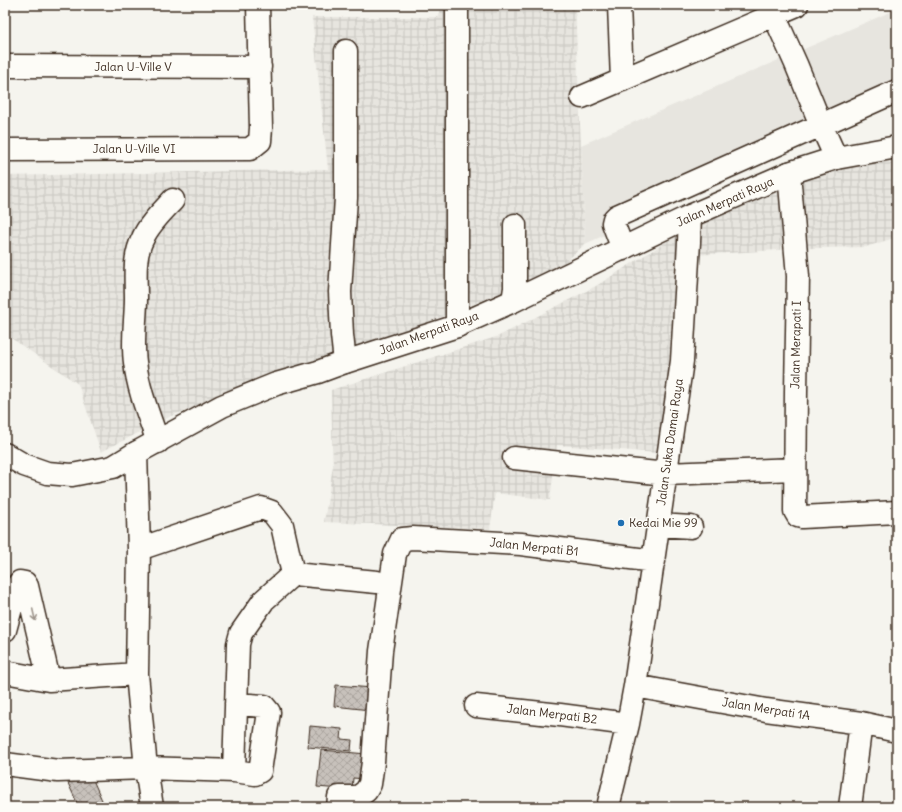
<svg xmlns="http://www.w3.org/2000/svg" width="902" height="812" font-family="Delius,sans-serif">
<defs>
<pattern id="industrial-grid" width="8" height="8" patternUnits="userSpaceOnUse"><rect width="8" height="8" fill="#e7e5df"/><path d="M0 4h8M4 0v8" fill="none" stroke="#c7c5bf"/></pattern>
<pattern id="building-cross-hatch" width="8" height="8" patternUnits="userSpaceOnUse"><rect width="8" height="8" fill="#c7c1bb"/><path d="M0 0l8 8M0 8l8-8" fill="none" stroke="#aca6a0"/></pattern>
</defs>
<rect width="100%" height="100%" fill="#f5f4ee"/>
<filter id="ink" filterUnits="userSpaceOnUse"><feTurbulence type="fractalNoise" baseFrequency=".025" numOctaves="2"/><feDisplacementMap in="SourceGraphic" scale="8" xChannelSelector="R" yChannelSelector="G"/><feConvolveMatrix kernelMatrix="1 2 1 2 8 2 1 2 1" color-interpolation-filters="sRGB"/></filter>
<g filter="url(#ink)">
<path fill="#e7e5df" d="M 897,9 L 897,104 L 585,244 L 581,145 Z"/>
<path fill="url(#industrial-grid)" d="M 441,5 L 575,5 L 585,244 L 557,270 L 416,327 L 171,416 L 101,452 L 78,384 L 5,334 L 5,176 L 328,169 L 312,17 L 439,17 Z
M 897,160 L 897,237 L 866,247 L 813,248 L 695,255 L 671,454 L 557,445 L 550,500 L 495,493 L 490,529 L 324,522 L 333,466 L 331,390 L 499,336 L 596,286 L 696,223 L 833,167 Z"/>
<path fill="url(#building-cross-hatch)" stroke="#3b2a1e" d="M 336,685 L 372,688 L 370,710 L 334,706 Z
M 310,726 L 342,729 L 341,739 L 352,740 L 351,751 L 308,747 Z
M 321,750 L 367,754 L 365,779 L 353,778 L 352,790 L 317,787 Z
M 89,771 L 105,807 L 79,807 L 67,781 Z"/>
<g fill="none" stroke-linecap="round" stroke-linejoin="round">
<defs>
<path id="minor" d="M 457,5 L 457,326
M 619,5 L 622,80
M 774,15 L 796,64 L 821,125 L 836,158
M 5,66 L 260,67
M 582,97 L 797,5
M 5,150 L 250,149 L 260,141 L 261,128 L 258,5
M 789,173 L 798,276 L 796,391 L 795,511 L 798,516 L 802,517 L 897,512
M 623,249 L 613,223 L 614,219 L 617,216 L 821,125 L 897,91
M 513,301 L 515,288 L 515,225
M 345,362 L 342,335 L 340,292 L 346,198 L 346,51
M 158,442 C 149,416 138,389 135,362 C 132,341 136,319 136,298 C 136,278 133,257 143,238 C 149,224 163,211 173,200
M 136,453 L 139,549 L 137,674 L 146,768 L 152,807
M 514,458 L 666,474 L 795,469
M 659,525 L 691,527
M 139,549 L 261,508 L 272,512 L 282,525 L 293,574
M 5,630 L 17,586 L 20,582 L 25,583 L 27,586 L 49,680
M 5,672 L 49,680 L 137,674
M 635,686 L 766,710 L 861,723 L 897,731
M 476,706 L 560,715 L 628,724
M 5,764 L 58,771 L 146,768 L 234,771 L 255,774 L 260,771 L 269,712 L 264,706 L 236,704
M 234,771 L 238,644 L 241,633 L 264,600 L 293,574 L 377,582
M 338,807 L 339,797 L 358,797 L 366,791 L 370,784 L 373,762 L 381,651 L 395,554 L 402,539 L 413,538 L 521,544 L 654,561
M 608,807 L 628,724 L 635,686 L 682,361 L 689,242 L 690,216
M 850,807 L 861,723"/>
<path id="major" d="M 5,454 L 24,465 L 47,473 L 72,475 L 113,467 L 136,453 L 222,406 L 276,384 L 318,372 L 345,362 L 457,326 L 513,301 L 690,216 L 789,173 L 836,158 L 897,147"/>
</defs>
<use href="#minor" stroke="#3b2a1e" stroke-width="25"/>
<use href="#major" stroke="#3b2a1e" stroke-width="25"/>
<use href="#minor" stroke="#fdfcf7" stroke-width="22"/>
<use href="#major" stroke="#fdfcf7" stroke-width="22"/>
</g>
<defs><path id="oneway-shaft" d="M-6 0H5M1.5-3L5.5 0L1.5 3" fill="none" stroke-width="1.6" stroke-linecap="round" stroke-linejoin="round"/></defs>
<use stroke="#9c938a" href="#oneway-shaft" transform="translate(34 615) rotate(77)"/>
</g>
<circle fill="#1f6fb2" stroke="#fdfcf7" stroke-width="1.5" cx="621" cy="523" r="4"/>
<g text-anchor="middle" stroke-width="3" stroke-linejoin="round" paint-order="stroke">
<g font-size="12" fill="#3b2a1e" stroke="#fdfcf7">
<text x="133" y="71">Jalan U-Ville V</text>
<text x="134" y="153">Jalan U-Ville VI</text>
<text transform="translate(725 202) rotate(-24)" y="4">Jalan Merpati Raya</text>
<text transform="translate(429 333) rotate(-20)" y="4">Jalan Merpati Raya</text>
<text transform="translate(796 345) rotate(-89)" y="4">Jalan Merapati I</text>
<text transform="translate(670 442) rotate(-82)" y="4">Jalan Suka Damai Raya</text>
<text transform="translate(534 547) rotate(6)" y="4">Jalan Merpati B1</text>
<text transform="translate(766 709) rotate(9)" y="4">Jalan Merpati 1A</text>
<text transform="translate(552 714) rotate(7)" y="4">Jalan Merpati B2</text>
</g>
<g font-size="12" fill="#3b2a1e" stroke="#fdfcf7" text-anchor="start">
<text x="629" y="527">Kedai Mie 99</text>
</g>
</g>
<rect width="902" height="812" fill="none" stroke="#fdfcf7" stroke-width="20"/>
<rect x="10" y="10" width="882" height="792" fill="none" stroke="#3b2a1e" stroke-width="1.5" filter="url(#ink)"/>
</svg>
